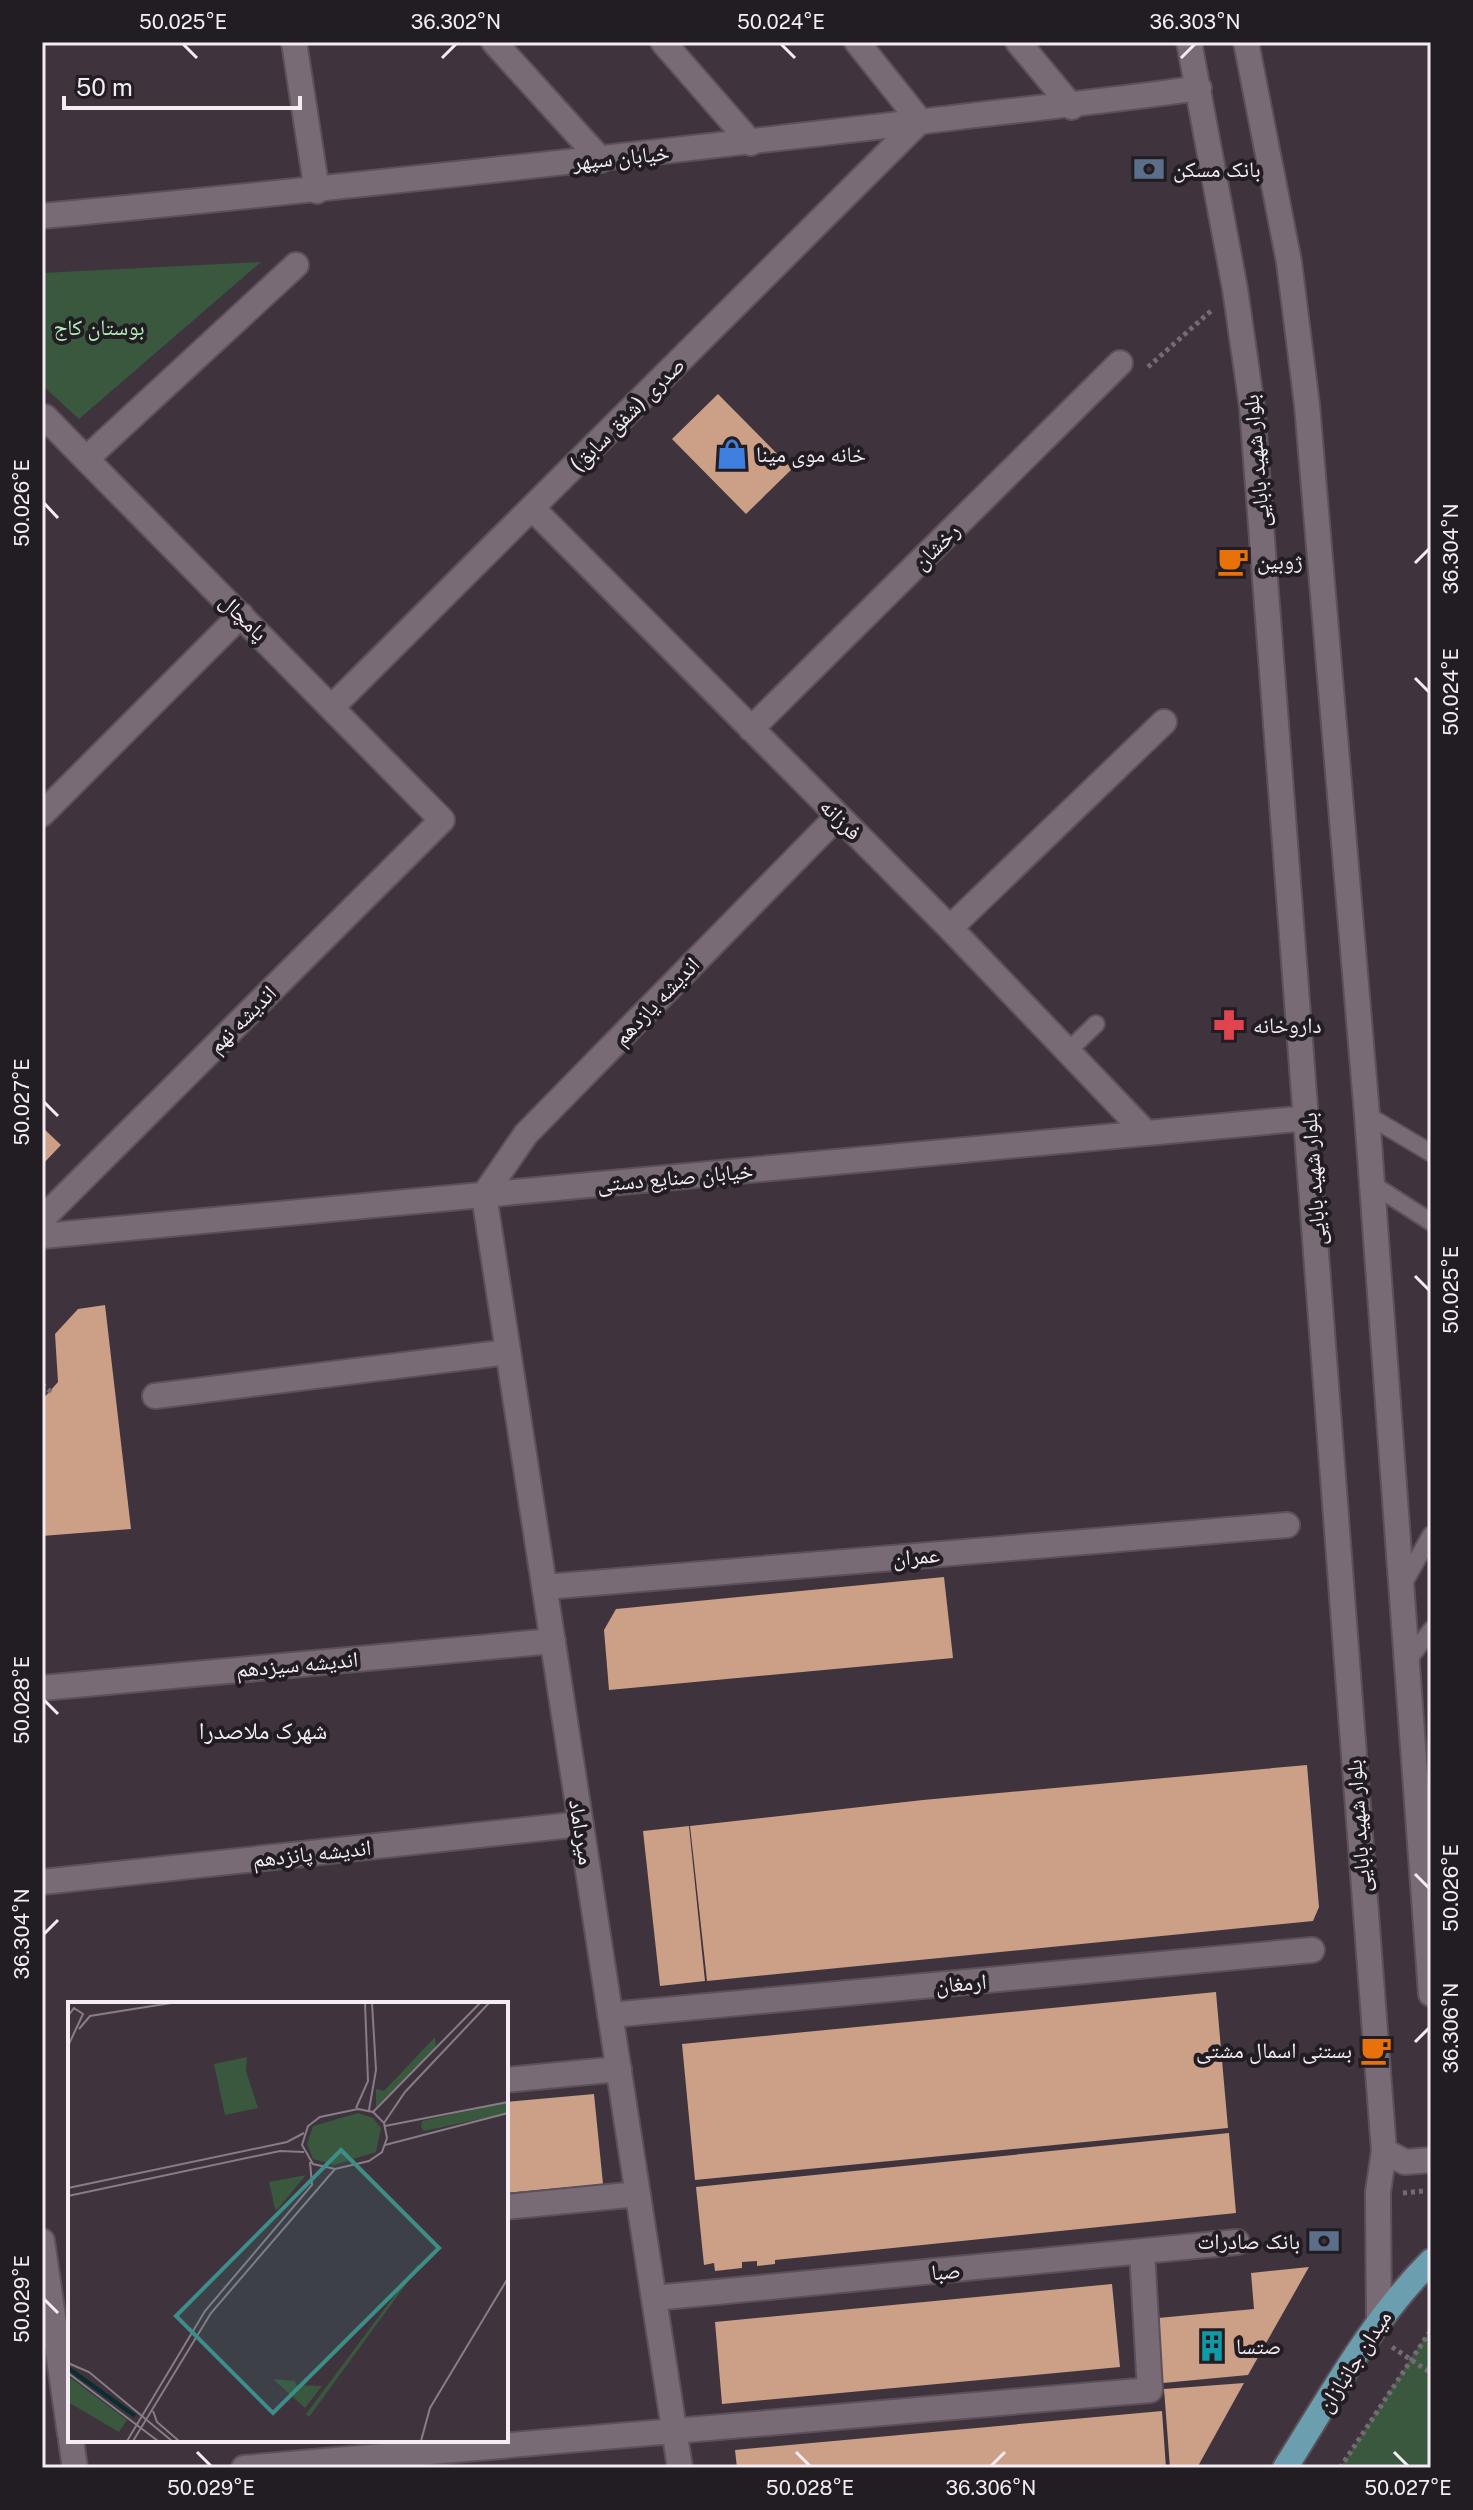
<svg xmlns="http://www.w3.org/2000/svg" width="1473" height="2510" font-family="'Public Sans','Noto Naskh Arabic',sans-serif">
<rect width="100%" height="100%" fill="#3f333e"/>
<path fill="#39583e" d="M 261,262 L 79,419 L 42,385 L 42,273 Z
M 1431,2330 L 1431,2468 L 1340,2468 L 1418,2347 Z"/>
<path fill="#cc9f87" d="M 718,394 L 792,469 L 746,514 L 672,439 Z
M 42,1127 L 61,1145 L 42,1165 Z
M 105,1305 L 131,1529 L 42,1536 L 42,1400 L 58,1382 L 55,1334 L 78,1309 Z
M 944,1577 L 953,1658 L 609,1690 L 604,1630 L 616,1609 Z
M 1307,1765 L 1319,1907 L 1313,1921 L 707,1981 L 690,1826 L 923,1800 Z
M 689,1826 L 705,1981 L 660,1986 L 643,1831 Z
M 1216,1992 L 1228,2128 L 695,2180 L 682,2044 Z
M 594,2094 L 603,2184 L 506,2193 L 506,2102 Z
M 1229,2133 L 1236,2213 L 775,2260 L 775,2264 L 757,2266 L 757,2261 L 742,2262 L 742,2268 L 715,2271 L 714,2263 L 704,2265 L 696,2187 Z
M 1309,2267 L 1248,2375 L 1163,2383 L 1158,2318 L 1254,2309 L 1251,2273 Z
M 1112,2284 L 1120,2367 L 722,2404 L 715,2322 Z
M 1244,2383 L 1197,2468 L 1170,2468 L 1164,2389 Z
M 1162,2411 L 1166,2468 L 737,2468 L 735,2450 Z"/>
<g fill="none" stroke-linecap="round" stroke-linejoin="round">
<defs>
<path id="lane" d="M 1069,1050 L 1096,1024
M 1367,1115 L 1431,1153
M 1372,1184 L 1431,1222
M 1402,1586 L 1431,1535
M 1406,1663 L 1431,1630"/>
<path id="street" d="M 294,42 L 317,191
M 494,42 L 601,160
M 663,42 L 751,143
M 1018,42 L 1072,107
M 42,420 L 45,417 L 86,459 L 442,820 L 42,1219
M 86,459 L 296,265
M 532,508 L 950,928 L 1146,1133
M 333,706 L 920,121 L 857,42
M 751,729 L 1120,363
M 42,814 L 241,615
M 950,928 L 1164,722
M 155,1396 L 508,1352
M 545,1587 L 1287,1525
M 42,1688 L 553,1641
M 42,1882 L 581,1824
M 610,2015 L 1312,1950
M 506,2080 L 619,2069
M 506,2207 L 638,2194
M 654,2298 L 1237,2242
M 244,2468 L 1150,2390 L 1142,2252
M 680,2468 L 484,1195 L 526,1134 L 838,816"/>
<path id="secondary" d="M 1189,42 L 1235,289 L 1252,407 L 1384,2151 L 1378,2192 L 1379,2321
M 1246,42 L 1289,262 L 1307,405 L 1367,1115 L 1431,1994
M 42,216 C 335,189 626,156 918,122 C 1012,110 1105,102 1199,88
M 42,1236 L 1308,1118
M 1384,2151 L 1405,2162 L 1431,2160
M 42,2241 L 70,2434
M 71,2440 L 75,2468"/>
<path id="primary" d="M 1285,2468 C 1330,2397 1371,2321 1431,2261"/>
</defs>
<use href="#lane" stroke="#5c515b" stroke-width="20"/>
<use href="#street" stroke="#5c515b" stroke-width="28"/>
<use href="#secondary" stroke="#5c515b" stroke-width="28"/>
<use href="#primary" stroke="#5c515b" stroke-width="28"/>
<path stroke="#766b75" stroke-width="5" stroke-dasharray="4 4" stroke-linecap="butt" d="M 1148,367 L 1212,310
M 42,1384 L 51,1392
M 1403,2193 L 1424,2191
M 1392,2347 L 1431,2373
M 1340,2468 L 1431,2330"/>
<use href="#lane" stroke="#786b76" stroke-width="16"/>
<use href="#street" stroke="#786b76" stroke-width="24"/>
<use href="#secondary" stroke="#786b76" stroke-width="24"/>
<use href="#primary" stroke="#6b9fb0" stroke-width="24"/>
</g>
<path fill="none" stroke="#f4ecf3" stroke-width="3" d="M 183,44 L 197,58M 781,44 L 795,58M 442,58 L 456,44M 1181,58 L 1195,44M 44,503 L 58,518M 1415,563 L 1429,549M 1415,678 L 1429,692M 44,1102 L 58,1116M 1415,1276 L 1429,1290M 44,1700 L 58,1714M 1415,1874 L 1429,1888M 44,1934 L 58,1920M 1415,2042 L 1429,2028M 44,2299 L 58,2313M 197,2452 L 211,2466M 796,2452 L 810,2466M 1394,2452 L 1408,2466M 991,2466 L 1005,2452"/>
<defs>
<symbol id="bank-bare" viewBox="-9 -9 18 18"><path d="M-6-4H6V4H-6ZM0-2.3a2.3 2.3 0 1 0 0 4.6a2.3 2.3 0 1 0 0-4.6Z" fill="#5c6f8a" stroke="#221d22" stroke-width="2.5" paint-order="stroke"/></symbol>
<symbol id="shop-bare" viewBox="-9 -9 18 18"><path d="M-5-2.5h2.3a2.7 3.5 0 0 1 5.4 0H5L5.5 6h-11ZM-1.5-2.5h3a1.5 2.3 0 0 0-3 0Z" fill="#3f7fe0" stroke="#221d22" stroke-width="2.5" paint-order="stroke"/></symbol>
<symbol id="cafe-bare" viewBox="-9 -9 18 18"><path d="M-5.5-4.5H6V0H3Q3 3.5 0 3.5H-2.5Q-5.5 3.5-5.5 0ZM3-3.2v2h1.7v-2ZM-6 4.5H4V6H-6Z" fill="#e8710a" stroke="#221d22" stroke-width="2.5" paint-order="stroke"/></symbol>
<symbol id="pharmacy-bare" viewBox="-9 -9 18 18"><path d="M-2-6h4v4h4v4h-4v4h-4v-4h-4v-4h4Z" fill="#e0444e" stroke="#221d22" stroke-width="2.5" paint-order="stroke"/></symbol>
<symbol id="building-bare" viewBox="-9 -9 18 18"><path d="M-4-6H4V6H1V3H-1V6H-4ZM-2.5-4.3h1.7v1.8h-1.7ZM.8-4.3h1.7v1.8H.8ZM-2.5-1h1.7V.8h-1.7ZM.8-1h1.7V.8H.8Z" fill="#0f9aa8" stroke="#221d22" stroke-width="2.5" paint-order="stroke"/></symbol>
</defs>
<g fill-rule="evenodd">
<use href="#bank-bare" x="1127" y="147" width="44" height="44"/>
<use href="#shop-bare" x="710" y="432" width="44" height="44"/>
<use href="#cafe-bare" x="1211" y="539" width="44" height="44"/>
<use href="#pharmacy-bare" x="1207" y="1003" width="44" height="44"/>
<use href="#cafe-bare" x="1354" y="2028" width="44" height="44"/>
<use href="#bank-bare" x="1302" y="2219" width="44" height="44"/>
<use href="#building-bare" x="1190" y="2324" width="44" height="44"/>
</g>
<g text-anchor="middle" stroke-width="8" stroke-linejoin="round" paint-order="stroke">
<g font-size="22" fill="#f4ecf3" stroke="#221d22">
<text transform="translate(621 157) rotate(-6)" y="8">خیابان سپهر</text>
<text transform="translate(627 414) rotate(-45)" y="8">صدری (شفق سابق)</text>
<text transform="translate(1256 461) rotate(-95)" y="8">بلوار شهید بابایی</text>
<text transform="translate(936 546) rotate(-45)" y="8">رخشان</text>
<text transform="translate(244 617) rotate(45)" y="8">پامچال</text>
<text transform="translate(841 819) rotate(45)" y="8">فرزانه</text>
<text transform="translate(656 1001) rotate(-46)" y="8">اندیشه یازدهم</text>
<text transform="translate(242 1019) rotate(-45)" y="8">اندیشه نهم</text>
<text transform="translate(675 1177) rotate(-5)" y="8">خیابان صنایع دستی</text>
<text transform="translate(1313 1179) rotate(-94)" y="8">بلوار شهید بابایی</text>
<text transform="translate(916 1556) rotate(-5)" y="8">عمران</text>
<text transform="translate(297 1664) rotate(-5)" y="8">اندیشه سیزدهم</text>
<text transform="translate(1358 1826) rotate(-94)" y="8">بلوار شهید بابایی</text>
<text transform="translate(582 1832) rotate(81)" y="8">میرداماد</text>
<text transform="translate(312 1853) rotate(-6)" y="8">اندیشه پانزدهم</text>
<text transform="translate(961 1983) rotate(-5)" y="8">ارمغان</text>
<text transform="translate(946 2271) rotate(-5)" y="8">صبا</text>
<text transform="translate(1354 2361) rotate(-57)" y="8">میدان جانبازان</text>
</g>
<g font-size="22" fill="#f4ecf3" stroke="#221d22" text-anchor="start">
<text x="1173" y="177">بانک مسکن</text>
<text x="756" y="462">خانه موی مینا</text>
<text x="1257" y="569">ژوبین</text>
<text x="1253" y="1033">داروخانه</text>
<text x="1352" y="2058" text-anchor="end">بستنی اسمال مشتی</text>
<text x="1300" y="2249" text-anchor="end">بانک صادرات</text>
<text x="1236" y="2354">صتسا</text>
</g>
<g font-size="22" fill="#b1eeba" stroke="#221d22">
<text x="99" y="335">بوستان کاج</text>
</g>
<g font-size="24" fill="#f4ecf3" stroke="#221d22">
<text x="263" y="1739">شهرک ملاصدرا</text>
</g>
</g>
<g transform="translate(68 2002)">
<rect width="440" height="440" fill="#3f333e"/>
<path d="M 367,35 L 368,46 L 308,105 L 308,87 L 316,89 ZM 179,55 L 178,69 L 190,106 L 157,113 L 146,62 ZM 440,100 L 440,111 L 356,129 L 353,125 L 354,119 ZM 290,111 L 305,116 L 313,126 L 308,150 L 266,163 L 245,157 L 239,142 L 245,124 ZM 238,173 L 209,208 L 207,207 L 201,180 ZM 350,262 L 352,263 L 241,415 L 238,412 ZM 0,374 L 59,418 L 51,430 L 0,400 ZM 205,377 L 227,379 L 228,383 L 254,384 L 237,406 Z" fill="#39583e"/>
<path fill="none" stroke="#0c2d30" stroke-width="4" d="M 0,366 L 67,414"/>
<path fill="none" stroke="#877d86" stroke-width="2" d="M 0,14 L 6,6 L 15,12 L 0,44M 11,27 L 22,14 L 103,1M 288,106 L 300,79 L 297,1M 290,107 L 305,110 L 316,121 L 319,136 L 314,150 L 301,159 L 267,167 L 245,162 L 234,143 L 240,124 L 252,115 ZM 301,108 L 308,68 L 304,1M 305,110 L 412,1M 316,121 L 337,90 L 421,1M 317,124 L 440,100M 317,143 L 440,111M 0,186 L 219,140 L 236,131M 0,194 L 212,149 L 236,150M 0,361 L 21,370 L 104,439M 0,371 L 90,439M 85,409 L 89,420 L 111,439M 59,439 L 137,309 L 244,183 L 242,160M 65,439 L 143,311 L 267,167M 353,439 L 362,406 L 440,276"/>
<path fill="#3d8e89" fill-opacity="0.15" stroke="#3d8e89" stroke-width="4" d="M 273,148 L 371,246 L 205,411 L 108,314 Z"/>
<rect width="440" height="440" fill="none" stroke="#f4ecf3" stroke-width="4"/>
</g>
<rect width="1473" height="2510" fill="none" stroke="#221d22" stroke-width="88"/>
<path d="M64 96v12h236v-12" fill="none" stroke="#f4ecf3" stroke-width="4"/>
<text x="76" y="96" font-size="24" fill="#f4ecf3" stroke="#221d22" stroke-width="6" paint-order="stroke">50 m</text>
<rect x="44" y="44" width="1385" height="2422" fill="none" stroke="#f4ecf3" stroke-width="3"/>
<g font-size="20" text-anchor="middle" fill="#f4ecf3">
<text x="183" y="29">50.025°E</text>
<text x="456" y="29">36.302°N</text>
<text x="781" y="29">50.024°E</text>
<text x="1195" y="29">36.303°N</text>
<text transform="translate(22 503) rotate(-90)" y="7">50.026°E</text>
<text transform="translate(1451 549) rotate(-90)" y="7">36.304°N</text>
<text transform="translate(1451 692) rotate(-90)" y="7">50.024°E</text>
<text transform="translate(22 1102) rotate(-90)" y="7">50.027°E</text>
<text transform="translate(1451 1290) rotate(-90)" y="7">50.025°E</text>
<text transform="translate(22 1700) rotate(-90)" y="7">50.028°E</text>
<text transform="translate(1451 1888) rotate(-90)" y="7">50.026°E</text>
<text transform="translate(22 1934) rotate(-90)" y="7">36.304°N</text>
<text transform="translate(1451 2028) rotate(-90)" y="7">36.306°N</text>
<text transform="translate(22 2299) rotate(-90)" y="7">50.029°E</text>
<text x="211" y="2495">50.029°E</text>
<text x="810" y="2495">50.028°E</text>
<text x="991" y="2495">36.306°N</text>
<text x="1408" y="2495">50.027°E</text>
</g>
</svg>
